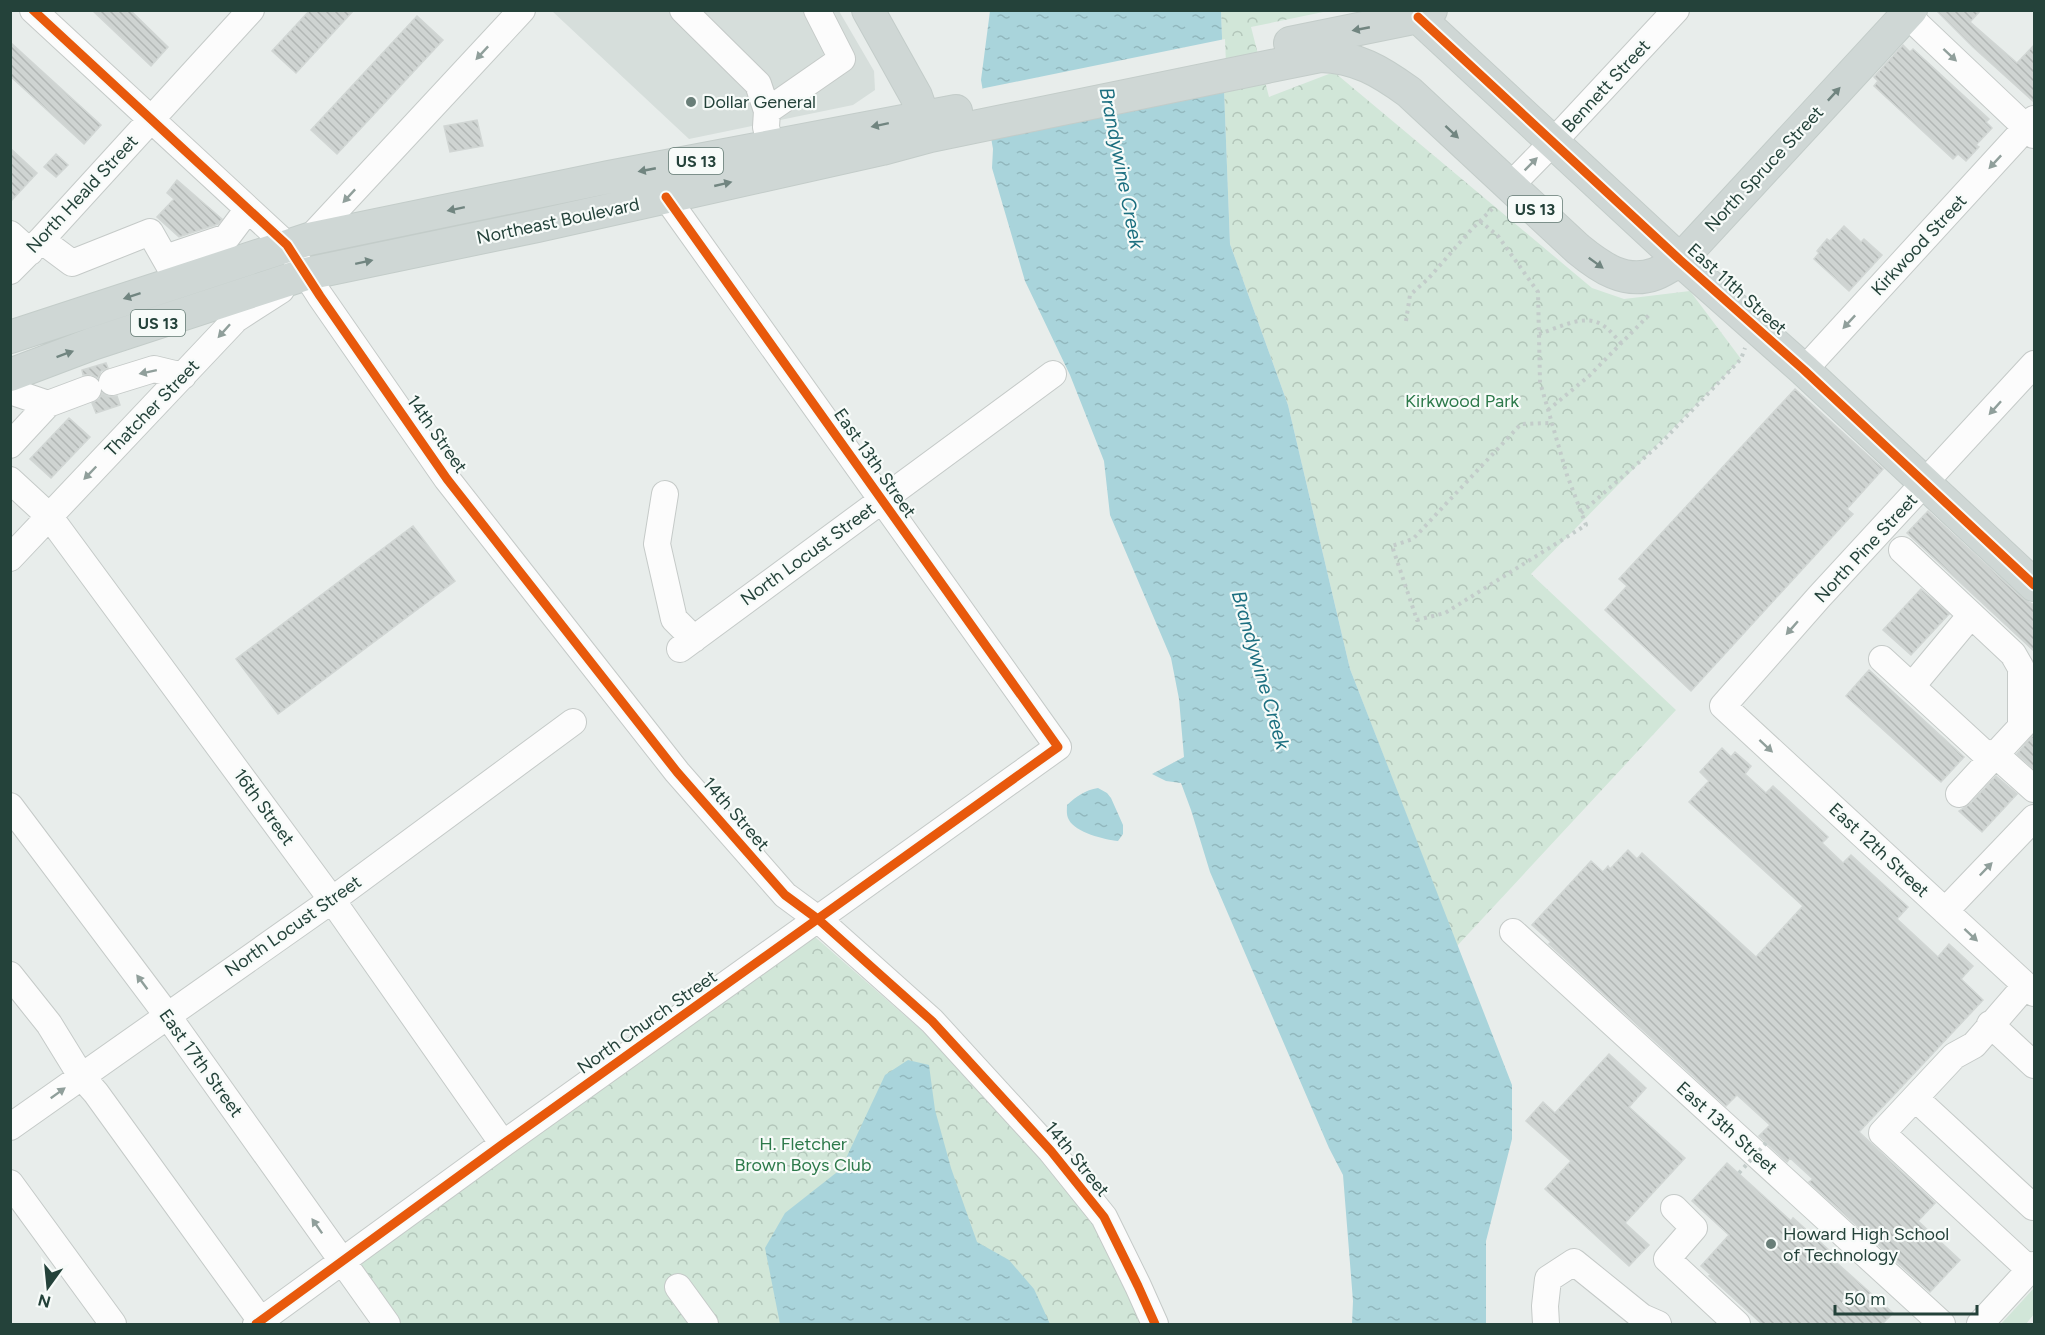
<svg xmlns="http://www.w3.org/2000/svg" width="2045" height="1335" font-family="Figtree,sans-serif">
<defs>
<pattern id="park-crowns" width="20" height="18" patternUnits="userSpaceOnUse" patternTransform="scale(1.5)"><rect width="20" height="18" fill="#d1e6d8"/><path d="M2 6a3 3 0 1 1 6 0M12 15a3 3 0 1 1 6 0" fill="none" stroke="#b3c6ba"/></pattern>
<pattern id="water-ripples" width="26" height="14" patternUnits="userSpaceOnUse" patternTransform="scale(1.5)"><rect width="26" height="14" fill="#a9d4db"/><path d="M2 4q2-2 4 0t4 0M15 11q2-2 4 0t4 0" fill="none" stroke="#91b7bd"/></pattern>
<pattern id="building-back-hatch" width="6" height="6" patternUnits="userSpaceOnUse" patternTransform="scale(1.5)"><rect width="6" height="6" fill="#cfd4d2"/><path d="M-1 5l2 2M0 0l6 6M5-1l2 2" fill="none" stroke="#b2b7b5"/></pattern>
</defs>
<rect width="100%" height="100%" fill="#e8edeb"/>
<path fill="#d6dedb" d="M 552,11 L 839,11 L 874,71 L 875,90 L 853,105 L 689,139 Z"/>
<path fill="#d1e6d8" d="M 2034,1288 L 2034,1314 L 2026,1324 L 2001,1324 Z"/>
<path fill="url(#park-crowns)" d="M 1221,11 L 1328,11 L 1251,27 L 1269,97 L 1334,72 L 1592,288 L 1624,299 L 1690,291 L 1741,359 L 1531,574 L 1676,710 L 1457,946 L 1350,669 L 1288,405 L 1230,244 Z
M 814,936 L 967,1070 L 1099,1212 L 1150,1324 L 399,1324 L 356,1264 Z"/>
<path fill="url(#water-ripples)" d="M 990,11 L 1221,11 L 1230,244 L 1288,405 L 1350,669 L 1512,1085 L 1512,1139 L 1486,1241 L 1486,1324 L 1352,1324 L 1353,1301 L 1343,1175 L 1329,1148 L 1210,872 L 1191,810 L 1181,783 L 1166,781 L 1152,774 L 1184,757 L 1179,699 L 1171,658 L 1110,515 L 1104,461 L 1070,375 L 1025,281 L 992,168 L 993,149 L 981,80 Z
M 1098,788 L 1107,793 L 1111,798 L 1123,825 L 1123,834 L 1118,841 C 1105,840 1075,832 1069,820 C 1066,815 1067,810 1067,805 C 1077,796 1085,790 1098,788 Z
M 908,1060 L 929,1065 L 935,1110 L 951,1168 L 977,1242 L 1009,1260 L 1034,1289 L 1050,1324 L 780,1324 L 765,1248 L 785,1213 L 841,1169 L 885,1075 Z"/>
<path fill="#e8edeb" d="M 1225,39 L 1227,90 L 988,139 L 980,89 Z"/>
<path fill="url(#building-back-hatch)" stroke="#d1d6d4" stroke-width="1.5" d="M 92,10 L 130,10 L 168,47 L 151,66 Z
M 310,10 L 354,10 L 296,73 L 272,51 Z
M 1936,10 L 1981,10 L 1970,22 L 2017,63 L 2034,45 L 2034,102 L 1973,47 Z
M 417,16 L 443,40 L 337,154 L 311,130 Z
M 10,42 L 101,125 L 84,144 L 10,76 Z
M 1903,45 L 1910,52 L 1913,49 L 1989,119 L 1986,122 L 1992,128 L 1976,145 L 1979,147 L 1966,161 L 1958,154 L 1953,159 L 1874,86 L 1878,81 L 1874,77 Z
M 477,120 L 483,146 L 450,152 L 444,126 Z
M 10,148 L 37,173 L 10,202 Z
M 56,154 L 68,165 L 56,177 L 44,167 Z
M 177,180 L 222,219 L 218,224 L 179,237 L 157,217 L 174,199 L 167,193 Z
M 1844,226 L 1861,242 L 1864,239 L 1882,255 L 1849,291 L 1814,259 L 1819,253 L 1817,251 L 1827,239 L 1830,241 Z
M 106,363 L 108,368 L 101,371 L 98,378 L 91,374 L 83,375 L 82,370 Z
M 1795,389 L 1883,469 L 1847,509 L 1853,514 L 1691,691 L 1605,610 L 1627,586 L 1619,579 Z
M 102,393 L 109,397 L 117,396 L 120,405 L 96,413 L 92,403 L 99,399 Z
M 69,418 L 90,437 L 51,478 L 30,459 Z
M 1928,511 L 2022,598 L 2034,605 L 2034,651 L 1907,533 Z
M 413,526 L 455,581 L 278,714 L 236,659 Z
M 1921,589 L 1949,614 L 1911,655 L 1883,630 Z
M 1869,670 L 1964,757 L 1941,782 L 1846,696 Z
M 2034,734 L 2034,769 L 2017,754 Z
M 1722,748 L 1731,757 L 1735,752 L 1751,766 L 1745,774 L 1766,793 L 1773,786 L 1828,837 L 1822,843 L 1843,863 L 1851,855 L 1908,907 L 1897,919 L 1938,957 L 1949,944 L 1973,966 L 1961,979 L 1983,1000 L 1859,1132 L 1935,1203 L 1918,1221 L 1960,1260 L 1930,1292 L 1809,1182 L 1813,1179 L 1790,1158 L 1787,1162 L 1759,1136 L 1770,1125 L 1737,1095 L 1726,1106 L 1549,944 L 1551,942 L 1532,925 L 1591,861 L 1603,872 L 1608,866 L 1610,869 L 1628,850 L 1637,859 L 1642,853 L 1756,957 L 1803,906 L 1689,802 L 1709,781 L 1700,772 Z
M 1996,776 L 2017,794 L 1982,832 L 1959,811 L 1970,804 Z
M 1609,1054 L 1646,1088 L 1629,1107 L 1685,1158 L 1625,1223 L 1649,1245 L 1629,1266 L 1545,1189 L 1571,1161 L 1526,1121 L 1543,1102 L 1555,1113 Z
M 1727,1163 L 1791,1221 L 1793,1218 L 1831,1252 L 1829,1256 L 1893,1313 L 1882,1324 L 1762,1324 L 1709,1276 L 1711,1275 L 1701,1266 L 1729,1235 L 1692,1201 Z"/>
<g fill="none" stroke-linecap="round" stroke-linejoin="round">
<defs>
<path id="minor" d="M 33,10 L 287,245 L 320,296 L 447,479 L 677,772 L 785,895 L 819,920 L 932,1021 L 1051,1151 L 1104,1217 L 1138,1286 L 1155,1324
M 683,10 L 758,84 L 767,111
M 1902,10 L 2034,135
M 771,147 L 766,127 L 767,111 L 842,59 L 817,10
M 1510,186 L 1553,142 L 1676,10
M 10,234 L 30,252
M 309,239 L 522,10
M 41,240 L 72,263 L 150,232 L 178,281
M 165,258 L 227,237 L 248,209
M 10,271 L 41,240 L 251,10
M 2034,364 L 1819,597 L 1723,706 L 2034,993
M 1804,370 L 2034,119
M 112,382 L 154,369 L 183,376
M 10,391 L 48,404 L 88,389
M 10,445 L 48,404
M 10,480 L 49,516 L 332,900 L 503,1144
M 665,494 L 657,544 L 674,619 L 694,639
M 1902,550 L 2013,654 L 2021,668 L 2021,727
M 10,558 L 236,319 L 281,290
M 680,649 L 1053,374
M 1882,659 L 1983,752 L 1996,755 L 2034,789
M 1912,686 L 1971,615
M 1959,794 L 2032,715
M 10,806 L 167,1015 L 387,1324
M 1945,911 L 2034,818
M 1513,932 L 1942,1324
M 10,975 L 49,1024 L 81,1076 L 96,1093 L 261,1321
M 2026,985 L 1974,1045 L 1954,1056 L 1882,1133 L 2030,1270
M 1990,1024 L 2034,1065
M 1915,1098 L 2033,1207 L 2034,1205
M 10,1127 L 332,900 L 573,722
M 10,1183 L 113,1324
M 1674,1208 L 1694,1228 L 1667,1259 L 1737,1324
M 678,1287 L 705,1324
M 256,1324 L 503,1144 L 1058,747 L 666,197
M 1546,1324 L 1545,1306 L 1548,1279 L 1574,1262 L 1642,1317 L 1658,1324
M 1980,1324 L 2034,1265"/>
<path id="major" d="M 868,10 L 916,96 L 930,136
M 1418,17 L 1680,260 L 1804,370 L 2034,585
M 1290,43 L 1418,17 L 1431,10
M 10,337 L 309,239 L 609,177 L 956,111
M 10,375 L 92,344 L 306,274 L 537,226 L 882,149 L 930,136 L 1320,56 C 1357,57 1380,71 1409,92 L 1578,249 C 1600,267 1625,285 1655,274 C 1663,271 1672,265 1680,260 L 1911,10"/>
</defs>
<use href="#minor" stroke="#c5cac8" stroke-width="28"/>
<use href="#major" stroke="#c3ccc9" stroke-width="34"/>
<path stroke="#c3ccca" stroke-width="4" stroke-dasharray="3 4.5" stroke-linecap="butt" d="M 1480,221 L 1498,236 L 1538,292 L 1540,382 L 1567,475 L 1586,525 L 1445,613 L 1417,620 L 1392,546 L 1413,539 L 1521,424 L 1552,423
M 1406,321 L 1410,295 L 1428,279 L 1470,231 L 1495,206
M 1539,334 C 1559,328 1585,312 1604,326 C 1611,331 1616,338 1622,344
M 1548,410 L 1589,376 L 1650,314
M 1581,513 L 1661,443 L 1741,359 L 1745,348"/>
<use href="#minor" stroke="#fcfcfc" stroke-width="26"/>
<use href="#major" stroke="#cfd7d5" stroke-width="32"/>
<path stroke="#c3ccca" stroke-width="4" stroke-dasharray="3 4.5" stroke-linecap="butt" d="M 1739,1173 L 1766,1143"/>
<defs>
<path id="cycleway" d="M 33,10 L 287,245 L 320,296 L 447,479 L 677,772 L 785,895 L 819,920 L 932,1021 L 1051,1151 L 1104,1217 L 1138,1286 L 1155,1324
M 1418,17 L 1680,260 L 1804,370 L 2034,585
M 256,1324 L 503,1144 L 1058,747 L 666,197"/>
</defs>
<use href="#cycleway" stroke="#f7fbf9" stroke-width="13"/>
<use href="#cycleway" stroke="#e8590c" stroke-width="9"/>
</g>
<defs><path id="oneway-solid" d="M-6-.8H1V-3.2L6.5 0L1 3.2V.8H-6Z" transform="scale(1.5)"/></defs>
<g fill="#718580">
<use href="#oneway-solid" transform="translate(1361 29) rotate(169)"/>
<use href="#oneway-solid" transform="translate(1834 94) rotate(-47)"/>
<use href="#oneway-solid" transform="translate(880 125) rotate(168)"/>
<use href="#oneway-solid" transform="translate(1452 132) rotate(43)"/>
<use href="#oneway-solid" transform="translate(647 170) rotate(169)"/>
<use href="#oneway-solid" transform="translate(723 184) rotate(-13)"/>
<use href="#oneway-solid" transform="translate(456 209) rotate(168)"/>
<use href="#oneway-solid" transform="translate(364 262) rotate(-12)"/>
<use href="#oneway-solid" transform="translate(1596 263) rotate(36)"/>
<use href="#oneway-solid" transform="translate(132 296) rotate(162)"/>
<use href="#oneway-solid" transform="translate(65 354) rotate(-20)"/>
</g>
<g fill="#909f9b">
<use href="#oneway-solid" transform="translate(482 53) rotate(133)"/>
<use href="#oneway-solid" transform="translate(1950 55) rotate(43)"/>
<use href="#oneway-solid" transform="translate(1995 162) rotate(133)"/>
<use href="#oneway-solid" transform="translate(1531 164) rotate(-45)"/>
<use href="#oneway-solid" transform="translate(349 196) rotate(133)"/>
<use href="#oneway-solid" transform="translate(1849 322) rotate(133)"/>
<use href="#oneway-solid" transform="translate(224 331) rotate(132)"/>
<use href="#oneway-solid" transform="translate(148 372) rotate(168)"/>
<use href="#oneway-solid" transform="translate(1995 408) rotate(132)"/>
<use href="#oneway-solid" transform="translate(90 473) rotate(134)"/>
<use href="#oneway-solid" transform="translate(1792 628) rotate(131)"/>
<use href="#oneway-solid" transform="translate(1766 746) rotate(43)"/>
<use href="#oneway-solid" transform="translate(1986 869) rotate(-46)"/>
<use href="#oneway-solid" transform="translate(1971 935) rotate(43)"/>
<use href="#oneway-solid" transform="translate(142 982) rotate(-127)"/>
<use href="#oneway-solid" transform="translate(58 1093) rotate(-36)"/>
<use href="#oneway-solid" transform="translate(317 1226) rotate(-125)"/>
</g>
<g fill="#697e78" stroke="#f7fbf9" stroke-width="2">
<circle cx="691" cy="102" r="6"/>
<circle cx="1771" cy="1244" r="6"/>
</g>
<g text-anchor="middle" stroke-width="4.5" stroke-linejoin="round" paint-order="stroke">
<g fill="#f7fbf9" stroke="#637a73" stroke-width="1.5">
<rect x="669" y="148" width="54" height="26" rx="4.5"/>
<rect x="1508" y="196" width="54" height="26" rx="4.5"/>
<rect x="131" y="310" width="54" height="26" rx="4.5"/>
</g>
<g font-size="16" font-weight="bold" fill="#24423a">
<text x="696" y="167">US 13</text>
<text x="1535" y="215">US 13</text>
<text x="158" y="329">US 13</text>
</g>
<g font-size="18" fill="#24423a" stroke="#f7fbf9">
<text transform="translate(1606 86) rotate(-47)" y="6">Bennett Street</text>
<text transform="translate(1764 169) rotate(-47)" y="6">North Spruce Street</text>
<text transform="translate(82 194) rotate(-47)" y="6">North Heald Street</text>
<text transform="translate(558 221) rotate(-12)" y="6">Northeast Boulevard</text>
<text transform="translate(1919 245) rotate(-47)" y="6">Kirkwood Street</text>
<text transform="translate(1737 289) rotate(42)" y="6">East 11th Street</text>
<text transform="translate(152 408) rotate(-46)" y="6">Thatcher Street</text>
<text transform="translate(437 434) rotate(55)" y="6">14th Street</text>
<text transform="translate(875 463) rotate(55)" y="6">East 13th Street</text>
<text transform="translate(1866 548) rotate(-47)" y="6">North Pine Street</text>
<text transform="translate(808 554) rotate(-36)" y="6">North Locust Street</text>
<text transform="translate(264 807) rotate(54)" y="6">16th Street</text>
<text transform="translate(736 814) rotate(49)" y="6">14th Street</text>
<text transform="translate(1879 850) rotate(43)" y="6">East 12th Street</text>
<text transform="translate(293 926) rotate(-35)" y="6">North Locust Street</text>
<text transform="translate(647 1022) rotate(-35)" y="6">North Church Street</text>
<text transform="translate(201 1063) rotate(54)" y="6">East 17th Street</text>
<text transform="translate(1727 1128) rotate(42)" y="6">East 13th Street</text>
<text transform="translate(1077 1159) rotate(51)" y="6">14th Street</text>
</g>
<g font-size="18" fill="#24423a" stroke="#f7fbf9" text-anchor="start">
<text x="703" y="108">Dollar General</text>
<text x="1783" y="1240">Howard High School<tspan x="1783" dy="21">of Technology</tspan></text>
</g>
<g font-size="18" fill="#2d7a4b" stroke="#f7fbf9">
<text x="1462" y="407">Kirkwood Park</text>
<text x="803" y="1150">H. Fletcher<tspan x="803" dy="21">Brown Boys Club</tspan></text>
</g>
<g font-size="20" font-style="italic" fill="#1c6f80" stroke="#f7fbf9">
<text transform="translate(1122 168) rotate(79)" y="7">Brandywine Creek</text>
<text transform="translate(1261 670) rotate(74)" y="7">Brandywine Creek</text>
</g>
</g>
<rect width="2045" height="1335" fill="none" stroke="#24423a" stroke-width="24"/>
<g transform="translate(48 1287) rotate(195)" stroke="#f7fbf9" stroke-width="4.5" paint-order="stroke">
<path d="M0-4.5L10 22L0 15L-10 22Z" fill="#24423a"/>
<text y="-9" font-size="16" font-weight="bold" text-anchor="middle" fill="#24423a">N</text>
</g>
<path d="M1835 1305v9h142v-9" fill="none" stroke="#24423a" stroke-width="3"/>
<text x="1844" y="1305" font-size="18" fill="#24423a" stroke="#f7fbf9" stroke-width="4.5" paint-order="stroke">50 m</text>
</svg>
